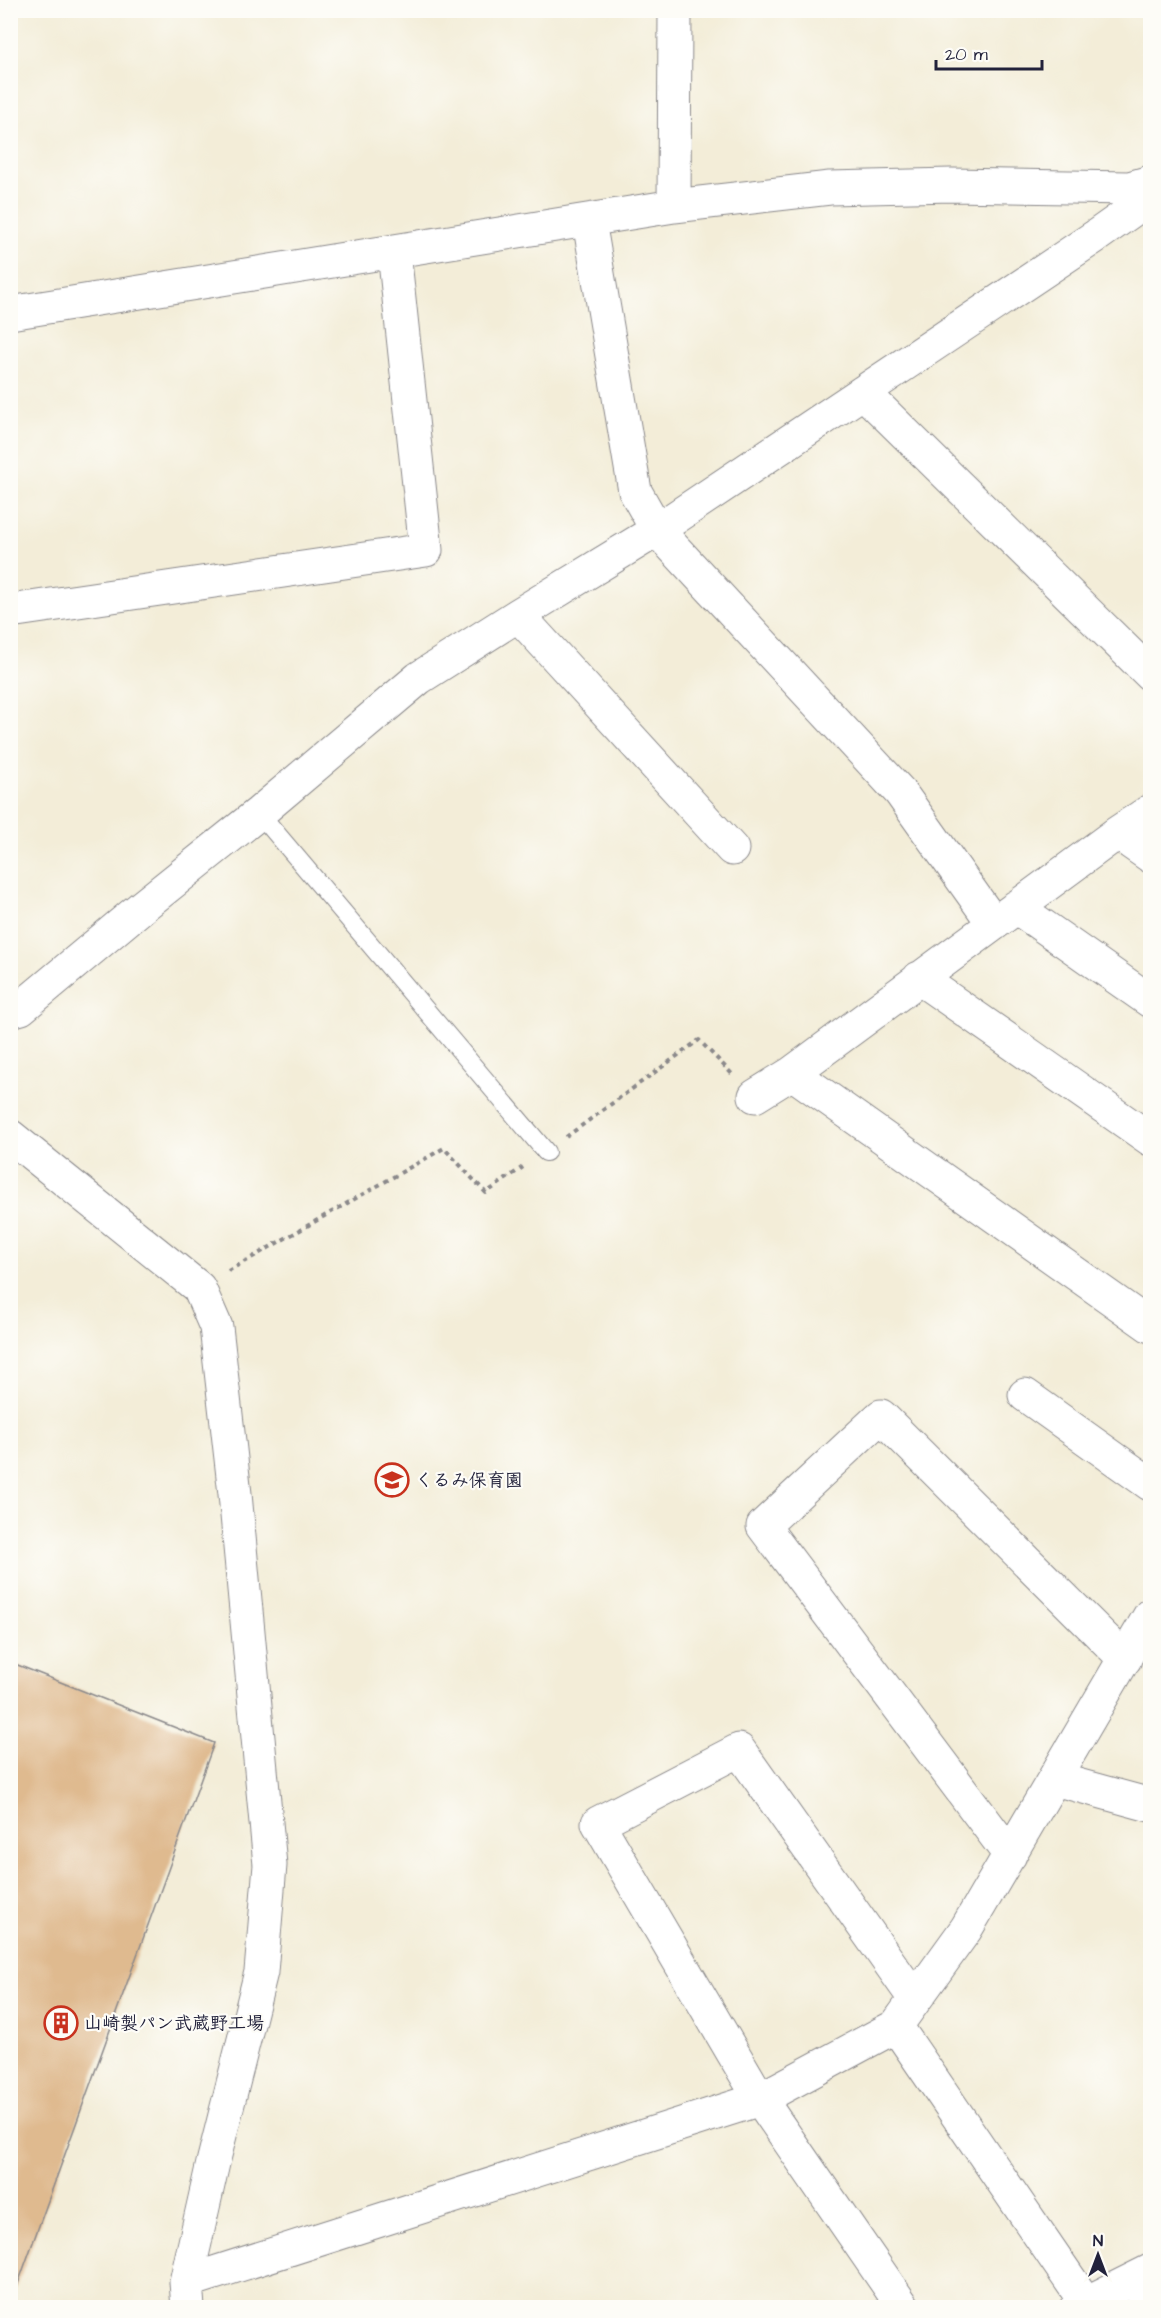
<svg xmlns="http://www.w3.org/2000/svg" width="1161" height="2318" font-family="'Architects Daughter','Klee One',sans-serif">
<rect width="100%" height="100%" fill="#fdfcf7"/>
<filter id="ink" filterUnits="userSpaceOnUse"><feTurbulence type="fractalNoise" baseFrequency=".0167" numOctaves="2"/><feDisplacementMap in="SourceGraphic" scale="12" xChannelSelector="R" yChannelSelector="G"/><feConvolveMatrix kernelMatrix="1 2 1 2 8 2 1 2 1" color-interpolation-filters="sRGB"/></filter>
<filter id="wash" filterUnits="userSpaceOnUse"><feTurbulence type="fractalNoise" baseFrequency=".008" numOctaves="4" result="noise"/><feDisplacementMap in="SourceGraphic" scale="24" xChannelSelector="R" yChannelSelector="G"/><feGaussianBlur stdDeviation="1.35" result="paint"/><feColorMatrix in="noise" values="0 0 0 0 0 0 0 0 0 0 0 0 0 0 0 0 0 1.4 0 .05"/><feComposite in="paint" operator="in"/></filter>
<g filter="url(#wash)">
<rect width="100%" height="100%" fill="#f3edd8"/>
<g id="blocks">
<path fill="#dfba8f" d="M 10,1662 L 214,1743 L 11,2303 L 10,2303 Z"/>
</g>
</g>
<g filter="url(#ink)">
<use href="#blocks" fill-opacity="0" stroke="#8a888a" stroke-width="1.5"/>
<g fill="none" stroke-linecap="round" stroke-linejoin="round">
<defs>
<path id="service" d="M 259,813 L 546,1152
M 1130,2281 L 1141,2308"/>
<path id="minor" d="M 674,206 L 675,10
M 589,221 L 635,491 L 657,530 L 900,792 L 994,924
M 10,313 L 674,206 L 830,188 L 951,185 L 1129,188 L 1150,182
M 863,392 L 1150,674
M 10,611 L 426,550 L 394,252
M 518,615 L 732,849
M 1117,833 L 1150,856
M 1016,907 L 1150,1001
M 919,978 L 1150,1139
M 10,1011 L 21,1008 L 143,906 L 259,813 L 419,678 L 518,615 L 657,530 L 1096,236 L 1134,209
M 792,1073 L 1150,1326
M 755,1096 L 792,1073 L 1117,833 L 1150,811
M 10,1136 L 199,1288 L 216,1327 L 235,1494 L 270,1865 L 261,1972 L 213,2163 L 186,2282 L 188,2308
M 1025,1395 L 1150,1484
M 1055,1779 L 1150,1805
M 1010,1855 L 763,1526 L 881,1416 L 1125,1659
M 896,2026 L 1086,2303
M 186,2282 L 760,2099 L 896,2026 L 966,1929 L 1150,1615
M 904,2308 L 760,2099 L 598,1823 L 739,1750 L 915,1999
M 1076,2308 L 1150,2271"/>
</defs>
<use href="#service" stroke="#8a888a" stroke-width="20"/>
<use href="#minor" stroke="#8a888a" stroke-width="35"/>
<path stroke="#8a888a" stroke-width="4" stroke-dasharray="4.5 4.5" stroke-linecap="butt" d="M 566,1137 L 699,1040 L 732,1074
M 228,1271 L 444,1148 L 486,1193 L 523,1167"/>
<use href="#service" stroke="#fff" stroke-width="18"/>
<use href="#minor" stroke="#fff" stroke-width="33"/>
</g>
</g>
<defs>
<symbol id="school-ring" viewBox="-11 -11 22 22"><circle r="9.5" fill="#fdfcf7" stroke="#c8321e" stroke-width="1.5"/><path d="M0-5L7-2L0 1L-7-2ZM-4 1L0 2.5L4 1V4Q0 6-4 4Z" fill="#c8321e"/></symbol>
<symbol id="building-ring" viewBox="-11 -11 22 22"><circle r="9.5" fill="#fdfcf7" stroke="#c8321e" stroke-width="1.5"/><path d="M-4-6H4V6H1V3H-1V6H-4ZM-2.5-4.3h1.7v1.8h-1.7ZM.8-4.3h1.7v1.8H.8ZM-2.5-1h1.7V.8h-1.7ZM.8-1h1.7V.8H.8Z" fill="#c8321e"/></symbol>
</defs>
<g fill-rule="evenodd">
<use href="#school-ring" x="373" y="1461" width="38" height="38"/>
<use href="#building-ring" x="42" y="2004" width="38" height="38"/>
</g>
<g text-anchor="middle" stroke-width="4.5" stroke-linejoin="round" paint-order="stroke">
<g font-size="18" font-weight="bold" fill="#22223b" stroke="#fdfcf7" text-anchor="start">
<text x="415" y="1486">くるみ保育園</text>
<text x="84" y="2029">山崎製パン武蔵野工場</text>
</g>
</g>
<rect width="1161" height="2318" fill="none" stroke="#fdfcf7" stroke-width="36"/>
<g transform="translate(1098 2255)" stroke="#fdfcf7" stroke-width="4.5" paint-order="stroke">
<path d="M0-4.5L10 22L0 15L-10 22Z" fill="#22223b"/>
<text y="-9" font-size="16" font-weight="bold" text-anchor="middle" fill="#22223b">N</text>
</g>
<path d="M936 60v9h106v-9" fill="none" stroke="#22223b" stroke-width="3"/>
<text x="945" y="60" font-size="18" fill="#22223b" stroke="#fdfcf7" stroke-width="4.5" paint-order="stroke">20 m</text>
</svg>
